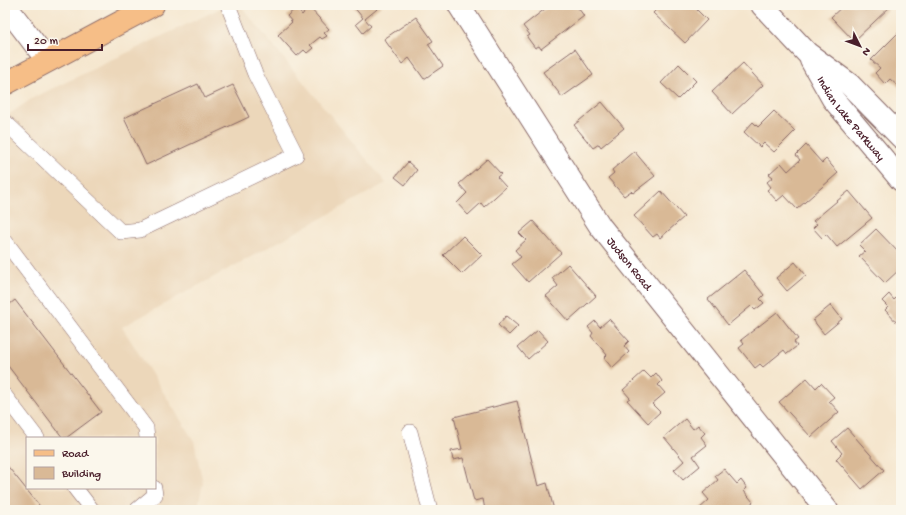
<svg xmlns="http://www.w3.org/2000/svg" width="906" height="515" font-family="'Gochi Hand',sans-serif">
<rect width="100%" height="100%" fill="#fbf7ec"/>
<filter id="ink" filterUnits="userSpaceOnUse"><feTurbulence type="fractalNoise" baseFrequency=".025" numOctaves="2"/><feDisplacementMap in="SourceGraphic" scale="8" xChannelSelector="R" yChannelSelector="G"/><feConvolveMatrix kernelMatrix="1 2 1 2 8 2 1 2 1" color-interpolation-filters="sRGB"/></filter>
<filter id="wash" filterUnits="userSpaceOnUse"><feTurbulence type="fractalNoise" baseFrequency=".012" numOctaves="4" result="noise"/><feDisplacementMap in="SourceGraphic" scale="16" xChannelSelector="R" yChannelSelector="G"/><feGaussianBlur stdDeviation="0.9" result="paint"/><feColorMatrix in="noise" values="0 0 0 0 0 0 0 0 0 0 0 0 0 0 0 0 0 1.4 0 .05"/><feComposite in="paint" operator="in"/></filter>
<g filter="url(#wash)">
<rect width="100%" height="100%" fill="#f5e6ce"/>
<path fill="#ecd7ba" fill-rule="evenodd" d="M 227,5 L 240,5 L 386,183 L 122,327 L 194,441 L 203,483 L 197,510 L 5,510 L 5,117 L 33,98 ZM 27,438 L 155,438 L 155,488 L 27,488 Z"/>
<g id="blocks">
<path fill="#d9b996" d="M 352,5 L 382,5 L 365,19 L 371,26 L 363,33 L 356,24 L 363,18 Z
M 550,5 L 576,5 L 584,16 L 541,49 L 539,46 L 535,48 L 527,37 L 530,35 L 523,26 Z
M 661,5 L 692,5 L 707,20 L 685,43 L 653,13 Z
M 844,5 L 892,5 L 854,41 L 831,17 Z
M 309,7 L 329,29 L 324,33 L 327,36 L 322,39 L 320,37 L 310,45 L 313,48 L 307,53 L 304,50 L 297,56 L 278,35 L 292,22 L 287,16 L 296,8 L 302,15 Z
M 416,17 L 433,41 L 428,44 L 443,66 L 424,79 L 409,58 L 402,64 L 384,39 Z
M 898,33 L 901,36 L 900,88 L 890,79 L 885,84 L 875,73 L 880,68 L 871,60 Z
M 575,49 L 593,75 L 562,97 L 543,72 Z
M 743,63 L 763,85 L 732,114 L 712,92 Z
M 679,64 L 696,81 L 678,99 L 661,83 Z
M 198,84 L 205,98 L 233,85 L 249,117 L 146,165 L 124,118 Z
M 602,102 L 624,128 L 601,147 L 599,144 L 593,148 L 574,125 Z
M 774,111 L 795,131 L 774,152 L 764,143 L 760,147 L 744,132 L 753,122 L 758,127 Z
M 806,145 L 822,163 L 826,159 L 838,173 L 797,209 L 784,195 L 777,201 L 767,190 L 771,187 L 767,182 L 773,177 L 769,174 L 781,163 L 788,171 L 800,160 L 796,155 Z
M 634,151 L 655,176 L 633,193 L 631,191 L 624,196 L 608,178 L 614,173 L 612,170 Z
M 487,159 L 501,174 L 497,177 L 506,187 L 484,207 L 481,203 L 468,215 L 457,203 L 467,193 L 459,184 Z
M 408,162 L 417,170 L 405,185 L 395,177 Z
M 661,191 L 684,217 L 660,238 L 657,234 L 653,237 L 634,216 Z
M 849,191 L 872,218 L 837,247 L 826,234 L 822,238 L 813,228 L 817,224 L 813,221 Z
M 533,221 L 561,253 L 528,282 L 512,264 L 521,257 L 515,250 L 526,240 L 519,233 Z
M 876,229 L 901,255 L 901,268 L 885,283 L 859,256 L 865,251 L 859,245 Z
M 463,236 L 482,255 L 462,274 L 443,255 Z
M 795,262 L 806,275 L 787,291 L 776,278 Z
M 568,264 L 596,296 L 568,321 L 546,296 L 558,286 L 552,278 Z
M 744,270 L 764,295 L 760,299 L 764,303 L 755,310 L 751,306 L 728,325 L 708,299 Z
M 901,293 L 901,324 L 900,326 L 885,310 L 888,307 L 882,301 L 889,294 L 894,300 Z
M 15,300 L 101,412 L 66,438 L 63,438 L 5,362 L 5,308 Z
M 831,305 L 842,319 L 824,334 L 813,320 Z
M 777,312 L 798,339 L 794,342 L 797,346 L 787,354 L 784,350 L 763,367 L 760,364 L 755,368 L 739,348 L 744,344 L 741,340 Z
M 506,316 L 518,326 L 509,335 L 498,325 Z
M 609,319 L 629,341 L 624,346 L 629,352 L 612,368 L 604,358 L 607,355 L 591,336 L 593,333 L 588,327 L 595,321 L 600,327 Z
M 538,330 L 548,341 L 528,359 L 518,347 Z
M 644,371 L 651,378 L 656,373 L 662,381 L 658,385 L 665,393 L 652,404 L 660,412 L 648,423 L 627,400 L 630,398 L 623,390 Z
M 807,378 L 816,388 L 821,383 L 834,397 L 829,401 L 839,412 L 811,437 L 779,402 Z
M 517,401 L 538,486 L 547,483 L 554,510 L 485,510 L 483,499 L 474,501 L 463,458 L 453,460 L 451,451 L 462,449 L 454,417 Z
M 685,419 L 693,429 L 698,425 L 705,433 L 701,437 L 707,445 L 693,456 L 700,466 L 683,480 L 674,470 L 684,461 L 664,437 Z
M 847,428 L 884,470 L 862,489 L 836,459 L 842,453 L 832,441 Z
M 5,463 L 43,510 L 5,510 Z
M 724,469 L 737,484 L 741,480 L 747,488 L 744,491 L 753,502 L 743,510 L 698,510 L 709,500 L 703,493 L 718,480 L 715,476 Z"/>
</g>
</g>
<g filter="url(#ink)">
<use href="#blocks" fill-opacity="0" stroke="#866564" stroke-width="1"/>
<g fill="none" stroke-linecap="round" stroke-linejoin="round">
<defs>
<path id="service" d="M 5,122 L 121,232 L 140,230 L 296,155 L 255,74 L 228,5
M 5,241 L 146,428 L 147,438
M 5,396 L 37,438
M 410,432 L 430,510
M 75,488 L 92,510
M 137,510 L 155,495 L 154,488"/>
<g id="minor">
<path d="M 5,5 L 47,60"/>
<path id="s1" d="M 459,5 L 600,226 L 827,510"/>
<path d="M 762,5 L 807,53 L 849,84 L 901,137"/>
<path id="s2" d="M 811,60 L 833,99 L 901,180"/>
</g>
<path id="primary" d="M 5,84 L 153,5"/>
</defs>
<use href="#service" stroke="#866564" stroke-width="16"/>
<use href="#minor" stroke="#866564" stroke-width="24"/>
<use href="#primary" stroke="#866564" stroke-width="24"/>
<use href="#service" stroke="#fff" stroke-width="15"/>
<use href="#minor" stroke="#fff" stroke-width="22"/>
<use href="#primary" stroke="#f6be87" stroke-width="22"/>
</g>
</g>
<g text-anchor="middle" stroke-width="3.5" stroke-linejoin="round" paint-order="stroke">
<g font-size="12" fill="#4a1f2b" stroke="#fbf7ec">
<text dy="4" stroke="none"><textPath href="#s2" startOffset="71">Indian Lake Parkway</textPath></text>
<text dy="4" stroke="none"><textPath href="#s1" startOffset="310">Judson Road</textPath></text>
</g>
</g>
<rect width="906" height="515" fill="none" stroke="#fbf7ec" stroke-width="20"/>
<rect x="26" y="437" width="130" height="52" fill="#fbf7ec" stroke="#b4a19f"/>
<rect x="34" y="450" width="20" height="6" fill="#f6be87" stroke="#b4a19f"/>
<text x="62" y="457" font-size="12" fill="#4a1f2b">Road</text>
<rect x="34" y="467" width="20" height="12" fill="#d9b996" stroke="#b4a19f"/>
<text x="62" y="477" font-size="12" fill="#4a1f2b">Building</text>
<g transform="translate(860 46) rotate(132)" stroke="#fbf7ec" stroke-width="3" paint-order="stroke">
<path d="M0-3L7 15L0 10L-7 15Z" fill="#4a1f2b"/>
<text y="-6" font-size="11" font-weight="bold" text-anchor="middle" fill="#4a1f2b">N</text>
</g>
<path d="M28 44v6h74v-6" fill="none" stroke="#4a1f2b" stroke-width="2"/>
<text x="34" y="44" font-size="12" fill="#4a1f2b" stroke="#fbf7ec" stroke-width="3" paint-order="stroke">20 m</text>
</svg>
